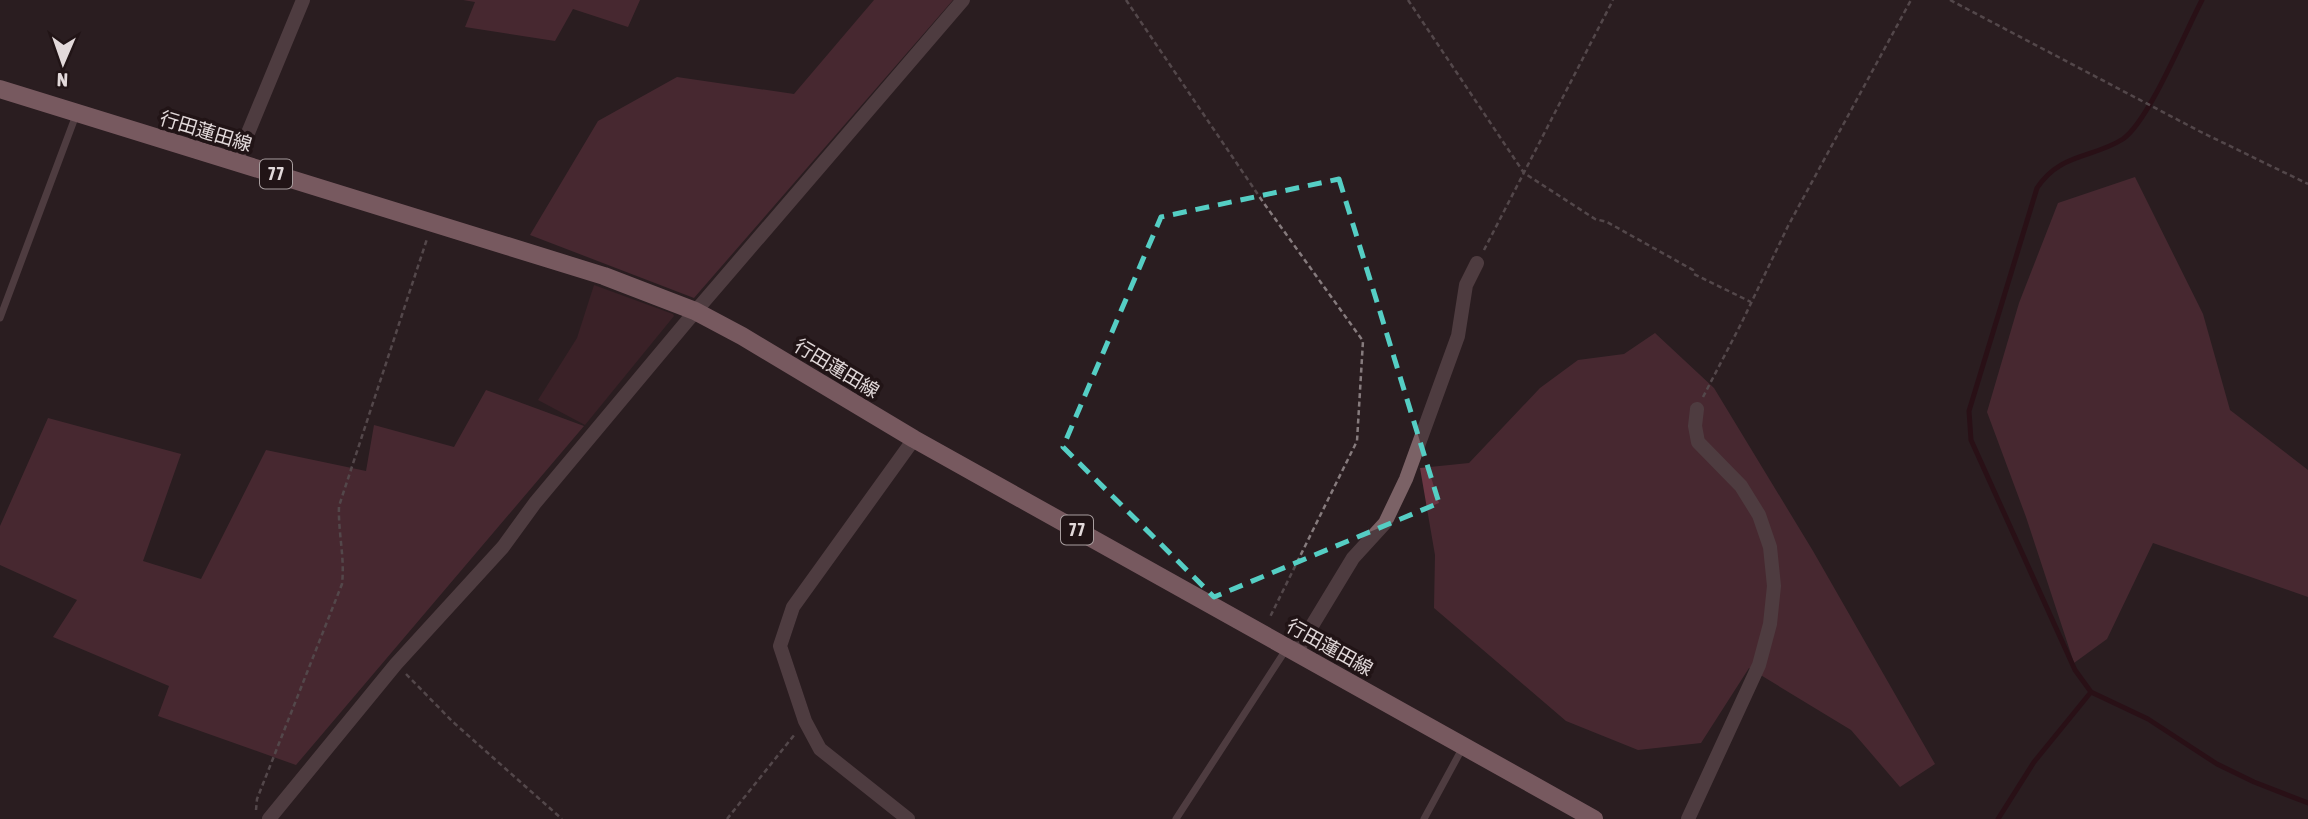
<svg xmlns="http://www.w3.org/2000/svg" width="2308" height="819" font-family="'Asap Condensed','Noto Sans JP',sans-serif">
<rect width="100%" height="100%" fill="#2a1d20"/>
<path fill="#4e262f" d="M 594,285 L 673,314 L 674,316 L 585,425 L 538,400 L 577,338 Z"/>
<path fill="#6a3643" d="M 463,0 L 640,0 L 628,27 L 573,9 L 555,41 L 465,27 L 475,2 Z
M 874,0 L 953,0 L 694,298 L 530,235 L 598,121 L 677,77 L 794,94 Z
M 2135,177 L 2203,314 L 2230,410 L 2308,470 L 2308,597 L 2153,543 L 2107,639 L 2074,663 L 2026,517 L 1987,412 L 2019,303 L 2058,203 Z
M 1655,333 L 1714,388 L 1813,551 L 1935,764 L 1900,787 L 1851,730 L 1749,668 L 1701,743 L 1638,750 L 1566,721 L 1434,608 L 1435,555 L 1420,468 L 1469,463 L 1540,388 L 1578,360 L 1624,354 Z
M 486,390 L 584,426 L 296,765 L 158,716 L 169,686 L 53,637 L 77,600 L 0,565 L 0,526 L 48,418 L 181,454 L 143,561 L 201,579 L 266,450 L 366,471 L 374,425 L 454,447 Z"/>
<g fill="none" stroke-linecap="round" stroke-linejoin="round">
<path stroke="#28000b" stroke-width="5" d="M 2202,0 C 2185,32 2149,121 2123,139 C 2091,159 2060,153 2037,188 L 1969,411 L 1971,440 L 2075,670 L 2091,692 L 2148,719 L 2217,764 L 2254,782 L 2308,803
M 1998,819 L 2034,762 L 2091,692"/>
<path stroke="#867b7d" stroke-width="2.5" stroke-dasharray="5 3.5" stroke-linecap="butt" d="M 1126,0 L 1263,202 L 1363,341 L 1357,441 L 1269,619
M 1408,0 L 1524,173 L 1595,219 L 1607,222 L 1693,270 L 1694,274 L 1751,302
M 1950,0 L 2199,131 L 2308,184
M 1484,250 L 1613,0
M 1703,397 L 1742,322 L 1788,226 L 1911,0
M 406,674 L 453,722 L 562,819
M 256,810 L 257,799 L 342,584 C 345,557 338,533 339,506 L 427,239
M 727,819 L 795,734"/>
<path stroke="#7b6266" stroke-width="7" d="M 0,318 L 76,115
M 1176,819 L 1287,648
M 1424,819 L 1463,747"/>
<path stroke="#7b6266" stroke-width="14" d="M 236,162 L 303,0
M 1296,652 L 1353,558 L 1385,523 L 1406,479 L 1458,336 L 1466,285 L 1477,263
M 269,819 L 396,664 L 503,547 L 535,503 L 688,320 L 963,0
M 908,819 L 820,749 L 805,721 L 780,646 L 793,607 L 914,439
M 1688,819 L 1759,665 L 1770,624 L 1774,586 L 1770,547 L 1759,515 L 1741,486 L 1698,442 L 1695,426 L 1697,409"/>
<path stroke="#d6a2ac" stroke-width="18" d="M 0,89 L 604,276 L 695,311 L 742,336 L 914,439 L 1594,819"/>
</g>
<path d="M0 0H2308V819H0ZM 1339,179 L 1439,503 L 1214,597 L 1063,447 L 1161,217 Z" fill="#2a1d20" fill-opacity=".55" fill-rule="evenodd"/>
<path fill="none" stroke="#55cec4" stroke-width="5" stroke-dasharray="14 9" stroke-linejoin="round" d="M 1339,179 L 1439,503 L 1214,597 L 1063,447 L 1161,217 Z"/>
<g text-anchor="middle" stroke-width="7" stroke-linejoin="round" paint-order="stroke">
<g fill="#211416" stroke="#a89e9f" stroke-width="2">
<rect x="260" y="159.5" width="32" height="29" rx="5"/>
<rect x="1061" y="515.5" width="32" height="29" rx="5"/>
</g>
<g font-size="18" font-weight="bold" fill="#e2d9da">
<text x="276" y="180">77</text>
<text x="1077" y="536">77</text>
</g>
<g font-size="19" fill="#e2d9da" stroke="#211416">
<text transform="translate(206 131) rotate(17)" y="7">行田蓮田線</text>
<text transform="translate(837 368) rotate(31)" y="7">行田蓮田線</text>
<text transform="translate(1330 647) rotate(29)" y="7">行田蓮田線</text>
</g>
</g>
<g transform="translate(63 63) rotate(182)" stroke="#211416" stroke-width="5" paint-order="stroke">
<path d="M0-5L12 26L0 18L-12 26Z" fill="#e2d9da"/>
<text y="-10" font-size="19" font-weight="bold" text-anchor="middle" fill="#e2d9da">N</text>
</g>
</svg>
